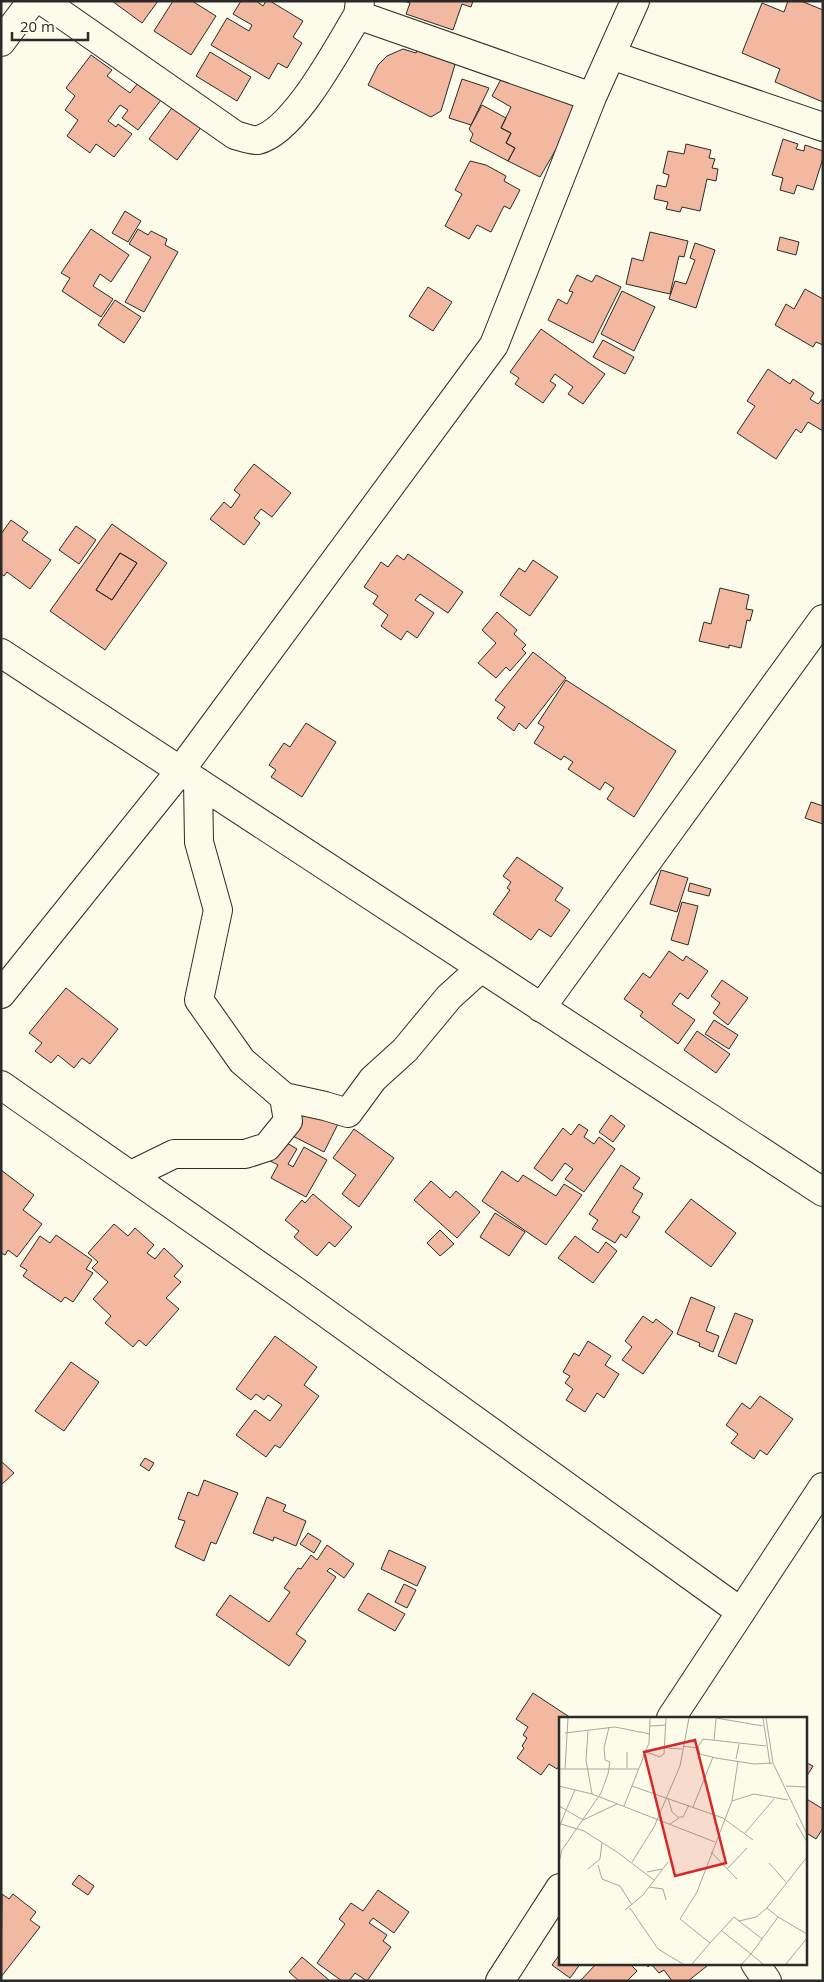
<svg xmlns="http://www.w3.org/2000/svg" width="824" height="1982" font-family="'Open Sans',sans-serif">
<rect width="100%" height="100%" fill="#fdfbea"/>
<path fill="#f2b8a0" stroke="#2b2b2b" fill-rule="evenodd" d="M 112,1 L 158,1 L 142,23 Z
M 173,1 L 192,1 L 216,16 L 191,55 L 154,31 Z
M 241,1 L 256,1 L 263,6 L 266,1 L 270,1 L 303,21 L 293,37 L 302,43 L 287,68 L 278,63 L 269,79 L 211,45 L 227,18 L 249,31 L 252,25 L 233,14 Z
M 404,1 L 473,1 L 471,7 L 462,4 L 453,30 L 406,14 L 410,3 Z
M 788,1 L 801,1 L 823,10 L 823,102 L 775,82 L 780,69 L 742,53 L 762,3 L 784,12 Z
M 419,46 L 457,58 L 441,111 L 431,117 L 368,85 L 378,65 L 387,56 L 403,49 L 416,53 Z
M 210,52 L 251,77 L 237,101 L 196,76 Z
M 91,55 L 112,70 L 107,76 L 130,93 L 138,83 L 161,100 L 138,130 L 122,118 L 128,110 L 120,105 L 108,121 L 116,127 L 118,124 L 132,134 L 114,157 L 96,144 L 90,153 L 67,136 L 78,120 L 65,110 L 75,96 L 66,88 Z
M 505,72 L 581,106 L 540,177 L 508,161 L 515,148 L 506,143 L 511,133 L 501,128 L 511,107 L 492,96 Z
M 462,79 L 489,88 L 471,125 L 449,118 Z
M 174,105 L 202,126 L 177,160 L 149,139 Z
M 482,105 L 506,118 L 501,128 L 511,133 L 506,143 L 515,148 L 508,161 L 470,141 L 473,134 L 469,129 Z
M 783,139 L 798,144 L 796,149 L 804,151 L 805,145 L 823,151 L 823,158 L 813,190 L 797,185 L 794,194 L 780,190 L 783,178 L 772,175 Z
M 686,144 L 711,150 L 709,158 L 715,159 L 712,168 L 718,169 L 716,181 L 707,179 L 700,211 L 682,207 L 680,212 L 666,209 L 668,202 L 654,199 L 657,185 L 666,187 L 669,175 L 663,173 L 668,151 L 684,154 Z
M 470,161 L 486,165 L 506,176 L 504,181 L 520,190 L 510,209 L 504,206 L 491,232 L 477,225 L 469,239 L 445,226 L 462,194 L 455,190 Z
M 125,211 L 141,221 L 128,242 L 112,233 Z
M 91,229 L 129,255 L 111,282 L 100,274 L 93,286 L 113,299 L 101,317 L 62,291 L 70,278 L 61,273 Z
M 138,229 L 148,235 L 151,231 L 167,239 L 165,245 L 178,252 L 144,312 L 125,302 L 151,257 L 129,244 Z
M 650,232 L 688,241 L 684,257 L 679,256 L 670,294 L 626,284 L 632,258 L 643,261 Z
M 780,237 L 799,242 L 796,255 L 777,250 Z
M 695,243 L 715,250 L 696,308 L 669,299 L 675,281 L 686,284 L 695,260 L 690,258 Z
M 577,275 L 592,282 L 596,275 L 621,287 L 593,343 L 548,320 L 558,299 L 567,304 L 573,292 L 569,291 Z
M 428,287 L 452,302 L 433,331 L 409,316 Z
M 805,289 L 823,299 L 823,345 L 816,342 L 813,347 L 775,325 L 786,304 L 794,309 Z
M 622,291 L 655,307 L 634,351 L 601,334 Z
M 115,300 L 141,317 L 124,343 L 98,325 Z
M 541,329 L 605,374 L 583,404 L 568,394 L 573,387 L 555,374 L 550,381 L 556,385 L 543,403 L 515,384 L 519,378 L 510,372 Z
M 603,340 L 634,357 L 625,374 L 593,357 Z
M 768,369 L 790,384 L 793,379 L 814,393 L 810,399 L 818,404 L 823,398 L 823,431 L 808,422 L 801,433 L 796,429 L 776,459 L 737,433 L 755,406 L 747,401 Z
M 254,464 L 291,493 L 272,517 L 261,509 L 254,518 L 260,523 L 244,545 L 210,519 L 224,502 L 231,508 L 240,495 L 234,490 Z
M 11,520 L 28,532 L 22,540 L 51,560 L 30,589 L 7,572 L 4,576 L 1,574 L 1,534 Z
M 112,524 L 167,563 L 105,650 L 50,611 ZM 120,553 L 137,563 L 112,600 L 96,590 Z
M 76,526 L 96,540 L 79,564 L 59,550 Z
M 120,553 L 137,563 L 112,600 L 96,590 Z
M 408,554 L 463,592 L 448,613 L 420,594 L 415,600 L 434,613 L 417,638 L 407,631 L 401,640 L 381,626 L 388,615 L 373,604 L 378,596 L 364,587 L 381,562 L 388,567 L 397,555 L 404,560 Z
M 533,560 L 558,577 L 530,616 L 500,595 L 519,568 L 525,572 Z
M 720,588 L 749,595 L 746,609 L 753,610 L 750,621 L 747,620 L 741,648 L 729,645 L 729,648 L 699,641 L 704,622 L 711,624 Z
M 497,612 L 517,630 L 514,634 L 526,645 L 522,649 L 526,653 L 510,671 L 506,667 L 496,678 L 478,663 L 496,643 L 482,630 Z
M 533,652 L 566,678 L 526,729 L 519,723 L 514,731 L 497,718 L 505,707 L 495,700 Z
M 566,680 L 676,751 L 634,817 L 607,799 L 614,788 L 605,782 L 600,790 L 568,769 L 573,762 L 564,756 L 561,760 L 534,743 L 544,727 L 538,723 Z
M 306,723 L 336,742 L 302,797 L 271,777 L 276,770 L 269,765 L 284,743 L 290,747 Z
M 811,802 L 823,806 L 823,824 L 805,818 Z
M 517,857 L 563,888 L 555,900 L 570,910 L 551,937 L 539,929 L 531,940 L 493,914 L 510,890 L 507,888 L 511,882 L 503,876 Z
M 661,870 L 688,878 L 677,912 L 650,904 Z
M 690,883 L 711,889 L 709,896 L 688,891 Z
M 682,902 L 698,906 L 688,945 L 671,940 Z
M 669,951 L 683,961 L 686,956 L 708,971 L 688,999 L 680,993 L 672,1004 L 695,1020 L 678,1044 L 640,1016 L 643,1012 L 624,999 L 643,973 L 650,978 Z
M 722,980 L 748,998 L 728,1025 L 713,1013 L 720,1003 L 711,996 Z
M 66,988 L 118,1029 L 90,1064 L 82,1058 L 74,1068 L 58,1055 L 51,1063 L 35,1051 L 42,1043 L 29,1033 Z
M 714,1020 L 738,1035 L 729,1049 L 705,1034 Z
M 697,1031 L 730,1054 L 716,1073 L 684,1050 Z
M 301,1103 L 339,1122 L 324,1152 L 285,1132 Z
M 611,1115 L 625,1126 L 613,1142 L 599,1132 Z
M 579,1124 L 588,1130 L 584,1137 L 594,1144 L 599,1137 L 615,1149 L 584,1192 L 565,1179 L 573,1169 L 565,1163 L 552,1181 L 534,1168 L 563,1128 L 571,1135 Z
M 354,1129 L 394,1158 L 359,1207 L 342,1194 L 356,1175 L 333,1158 Z
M 280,1139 L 297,1149 L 288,1164 L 293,1167 L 304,1147 L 327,1160 L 306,1197 L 271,1178 L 278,1165 L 268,1160 Z
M 621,1165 L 640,1178 L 633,1188 L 643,1194 L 632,1212 L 640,1217 L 626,1238 L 621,1234 L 615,1243 L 592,1229 L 598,1220 L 589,1214 Z
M 1,1170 L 34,1195 L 23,1210 L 42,1224 L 17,1257 L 8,1250 L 5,1255 L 1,1253 Z
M 502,1171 L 518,1182 L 523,1175 L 556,1196 L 564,1184 L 582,1195 L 546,1245 L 482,1201 Z
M 431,1181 L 450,1198 L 456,1191 L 480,1212 L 457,1238 L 414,1200 Z
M 313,1194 L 352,1227 L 335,1247 L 329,1242 L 317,1256 L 294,1237 L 299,1231 L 285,1220 L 302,1200 L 305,1203 Z
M 691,1199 L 736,1233 L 711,1267 L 665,1232 Z
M 495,1213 L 525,1232 L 509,1256 L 480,1237 Z
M 114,1224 L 128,1236 L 135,1228 L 154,1245 L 147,1253 L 155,1259 L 164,1248 L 183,1266 L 174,1276 L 181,1282 L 166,1298 L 179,1309 L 146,1346 L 139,1340 L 133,1347 L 105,1323 L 111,1316 L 93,1299 L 108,1282 L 92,1268 L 98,1262 L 88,1253 Z
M 440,1230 L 454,1244 L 440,1256 L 427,1243 Z
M 56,1235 L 92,1260 L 86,1269 L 93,1273 L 73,1302 L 65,1297 L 61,1302 L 23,1276 L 27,1270 L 20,1266 L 40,1236 L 50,1243 Z
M 575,1236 L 598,1253 L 606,1242 L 617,1251 L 593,1283 L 558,1258 Z
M 691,1297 L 715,1307 L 706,1331 L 719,1336 L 713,1352 L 699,1346 L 700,1343 L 677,1334 Z
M 735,1313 L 753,1320 L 736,1364 L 718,1356 Z
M 643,1316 L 653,1323 L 656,1319 L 673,1332 L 643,1374 L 622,1360 L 632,1347 L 625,1341 Z
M 275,1336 L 317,1367 L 304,1385 L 319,1396 L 280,1448 L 275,1445 L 266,1457 L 236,1435 L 255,1410 L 270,1421 L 282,1405 L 268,1395 L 264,1400 L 256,1394 L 251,1400 L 236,1389 Z
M 588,1341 L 611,1356 L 605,1365 L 619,1374 L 604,1398 L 597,1393 L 585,1412 L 566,1400 L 573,1389 L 565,1383 L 570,1376 L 563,1372 L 574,1353 L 579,1356 Z
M 71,1362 L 99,1382 L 64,1431 L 35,1411 Z
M 760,1396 L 793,1419 L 767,1455 L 760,1450 L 754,1459 L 731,1443 L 738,1434 L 726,1425 L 742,1403 L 750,1409 Z
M 145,1458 L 154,1463 L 149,1471 L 140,1465 Z
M 1,1461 L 14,1473 L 1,1485 Z
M 204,1480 L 238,1493 L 216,1544 L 211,1542 L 204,1561 L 175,1547 L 185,1521 L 178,1519 L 188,1492 L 198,1496 Z
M 267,1497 L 286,1505 L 283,1511 L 306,1521 L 296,1546 L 274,1537 L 273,1541 L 253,1533 Z
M 308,1533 L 321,1541 L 314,1553 L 300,1544 Z
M 327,1545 L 354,1564 L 344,1578 L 330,1568 L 327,1571 L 336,1577 L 296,1634 L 306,1641 L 289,1666 L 216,1615 L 230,1595 L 269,1622 L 290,1592 L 284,1588 L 298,1568 L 301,1569 L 311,1555 L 317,1560 Z
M 389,1550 L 426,1567 L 417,1586 L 381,1569 Z
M 404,1584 L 416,1590 L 407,1608 L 395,1602 Z
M 368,1593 L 405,1614 L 395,1631 L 358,1610 Z
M 533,1693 L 571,1718 L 560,1718 L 560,1764 L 557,1769 L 549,1764 L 541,1775 L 517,1758 L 524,1748 L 522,1746 L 527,1738 L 523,1735 L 528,1727 L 516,1719 Z
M 805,1762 L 813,1766 L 805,1779 Z
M 805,1798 L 823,1809 L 823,1828 L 816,1839 L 805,1832 Z
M 79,1875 L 94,1886 L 88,1895 L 72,1884 Z
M 378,1890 L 409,1912 L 394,1933 L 373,1918 L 369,1923 L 387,1935 L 383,1941 L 391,1947 L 367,1981 L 355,1973 L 349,1981 L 342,1981 L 317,1963 L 345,1924 L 339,1919 L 351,1903 L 363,1911 Z
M 2,1894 L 9,1899 L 13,1894 L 36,1912 L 30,1920 L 40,1927 L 1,1977 Z
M 560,1954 L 560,1963 L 581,1963 L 570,1978 L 552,1965 Z
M 302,1957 L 330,1981 L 299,1981 L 289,1972 Z
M 597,1963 L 629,1963 L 637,1971 L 627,1981 L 580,1981 Z
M 646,1963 L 705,1963 L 707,1966 L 688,1981 L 672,1981 L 664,1970 L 659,1973 L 651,1964 L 648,1967 Z"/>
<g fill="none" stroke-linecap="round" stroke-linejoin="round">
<defs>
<path id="minor" d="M 43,1 L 235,135 C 242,137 252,141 258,140 C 295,131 338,47 358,15 L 360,1
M 358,15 L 592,97
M 1,42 L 32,1
M 611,55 L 823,127
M 1,653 L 823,1192
M 1,994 L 180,771 L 494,345 L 592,97 L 635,1
M 541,1008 L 823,619
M 1,1085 L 294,1290 L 741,1612
M 284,1097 L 325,1106 L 348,1113 L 373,1079 L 405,1050 L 449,997 L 481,968
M 131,1175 L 174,1154 L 245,1154 L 267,1147 L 288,1121 L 284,1097 L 242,1061 L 199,1000 L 218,910 L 199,842 L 198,782
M 671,1718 L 823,1487
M 755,1963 L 767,1981
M 500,1981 L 560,1888"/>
</defs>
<use href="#minor" stroke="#2b2b2b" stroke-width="30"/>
<use href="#minor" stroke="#fdfbea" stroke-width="28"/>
</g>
<g transform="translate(559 1717)">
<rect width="248" height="248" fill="#fdfbea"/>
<path fill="none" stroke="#a9a89e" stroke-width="1" d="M 157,1 L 204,9M 204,1 L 211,47M 207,1 L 214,46 L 248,117M 91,9 L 107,8M 29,14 L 27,43 L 33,77M 6,16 L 56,10 L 91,17M 155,23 L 157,2M 124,29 L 138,31 L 144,22 L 207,29M 139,30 L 141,37 L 157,41 L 195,47 L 213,46M 107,31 L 123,32M 68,35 L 68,51M 87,35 L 101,40 L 105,37 L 107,1M 177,42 L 180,27M 0,52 L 79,52M 6,52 L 9,1M 0,69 L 33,77 L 156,125M 73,69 L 164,101 L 194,123M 227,69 L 248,70M 16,73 L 7,93 L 24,103 L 58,87M 109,81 L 113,95 L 120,101 L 111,107M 173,84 L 179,44M 0,89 L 7,93 L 0,111M 65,89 L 90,26 L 91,1M 134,90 L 154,40M 120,100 L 124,100 L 130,88M 237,106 L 248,125M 2,107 L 25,114 L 58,135 L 95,163M 186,116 L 215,82M 152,135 L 178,162M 0,145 L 3,133 L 42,76 L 49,57 L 51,45 L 46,43 L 45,31 L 50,10M 73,145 L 95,110 L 121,49 L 130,1M 210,146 L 227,165M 39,148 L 43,162 L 61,169 L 73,188M 29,152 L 41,142 L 43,126M 168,152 L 188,131M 88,155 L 103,152M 90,170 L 104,172 L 107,183M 71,191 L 99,232 L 124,247M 208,191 L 248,140M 66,193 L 84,178 L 109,145M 219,200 L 248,217M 163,214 L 192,237 L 219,200 L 208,191 L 197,200 L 180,204M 151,226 L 175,200 L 203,222M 133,247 L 151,226 L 121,202 L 138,175 L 173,84 L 195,77 L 229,83M 183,247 L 192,237 L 204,247M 227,247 L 248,221"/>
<path fill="#d62828" fill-opacity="0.15" stroke="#d62828" stroke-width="2.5" d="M 136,23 L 167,146 L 116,159 L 85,35 Z"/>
<rect width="248" height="248" fill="none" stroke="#2b2b2b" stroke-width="2.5"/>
</g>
<rect width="824" height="1982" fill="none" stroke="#2b2b2b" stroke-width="5"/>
<path d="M12 32v8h76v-8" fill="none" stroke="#2b2b2b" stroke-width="2.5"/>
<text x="20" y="32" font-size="15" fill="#2b2b2b" stroke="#fdfbea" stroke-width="4" paint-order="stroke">20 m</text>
</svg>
